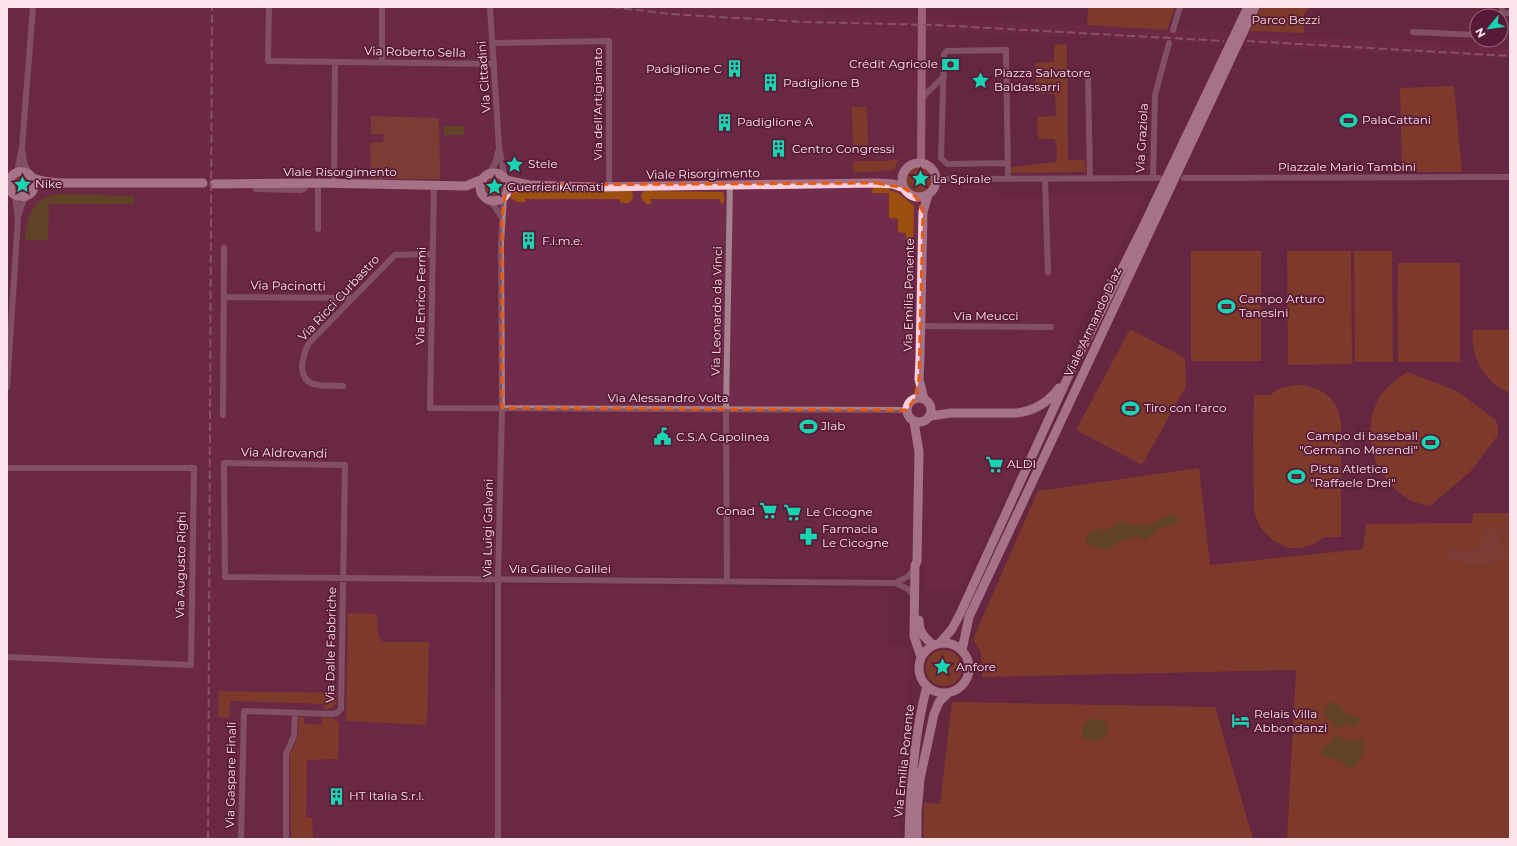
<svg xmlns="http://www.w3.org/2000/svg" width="1517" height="846" font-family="Montserrat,sans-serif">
<rect width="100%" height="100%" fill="#642641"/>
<path fill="#722c4b" d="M 7,7 L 764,7 L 929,18 L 1228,32 L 1224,44 L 927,31 L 929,104 L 925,158 L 944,178 L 944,183 L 986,183 L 1002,196 L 1147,194 L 1077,330 L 1015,477 L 960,590 L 925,589 L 924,565 L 910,566 L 904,574 L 895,576 L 492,575 L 491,692 L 503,693 L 504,586 L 888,589 L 889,645 L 910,646 L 906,759 L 899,796 L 899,836 L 896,839 L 7,839 Z
M 1249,33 L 1510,47 L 1510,59 L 1376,52 L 1318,52 L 1243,46 Z"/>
<path fill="#9b510d" d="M 1088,7 L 1175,7 L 1167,30 L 1087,25 Z
M 1261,7 L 1310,7 L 1304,14 L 1304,33 L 1250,31 Z
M 1067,44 L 1068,160 L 1085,160 L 1086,172 L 1010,173 L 1010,167 L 1056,162 L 1057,150 L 1055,139 L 1038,139 L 1037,117 L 1056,116 L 1055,94 L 1036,93 L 1035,63 L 1054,62 L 1054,45 Z
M 1454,86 L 1462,172 L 1402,172 L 1400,88 Z
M 852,107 L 867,107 L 868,145 L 853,145 Z
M 901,159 L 897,163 L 894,170 L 853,173 L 853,161 L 883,161 Z
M906 180a13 13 0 1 1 26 0a13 13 0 1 1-26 0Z
M 21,174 L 31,182 L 29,192 L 16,193 L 11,182 Z
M484 187a10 10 0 1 1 20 0a10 10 0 1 1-20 0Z
M 873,187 L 887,187 L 889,190 L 898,193 L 914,206 L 913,252 L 906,251 L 906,233 L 898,232 L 898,219 L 889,218 L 889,193 L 872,193 Z
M 521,190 L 632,191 L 633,198 L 629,203 L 621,203 L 619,199 L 525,199 L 526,202 L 518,202 L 510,198 C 511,194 517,192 521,190 Z
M 644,191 L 722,192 L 724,194 L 724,202 L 722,204 L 719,199 L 650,199 L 652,204 L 646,204 L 641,197 L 642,192 Z
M 1191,251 L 1261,251 L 1261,361 L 1191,361 Z
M 1287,251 L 1351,251 L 1352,364 L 1288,365 Z
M 1354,251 L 1392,251 L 1393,362 L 1355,362 Z
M 1398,263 L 1460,263 L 1460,362 L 1398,362 Z
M 1130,329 L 1185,358 L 1186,386 L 1142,465 L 1076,430 Z
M 1473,330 L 1510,330 L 1510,393 C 1484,382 1470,358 1473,330 Z
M 1407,372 L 1457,391 L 1496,420 L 1498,427 L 1498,435 L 1471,471 L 1430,506 C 1424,504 1417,504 1412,501 C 1377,483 1359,439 1377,402 C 1383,389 1395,381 1407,372 Z
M 1298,385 C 1314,386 1330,392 1337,408 C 1339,412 1340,419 1341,423 L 1341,537 L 1325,537 L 1314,544 L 1301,548 L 1288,548 L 1272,540 L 1260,527 L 1254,512 L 1253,441 L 1254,395 L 1270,395 L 1280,388 Z
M 1199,468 L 1210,565 L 1363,549 L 1366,524 L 1472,523 L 1473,513 L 1510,513 L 1510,839 L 1287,839 L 1296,670 L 982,677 L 981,652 L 973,639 L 1038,491 Z
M 348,613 L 377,614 L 378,636 L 383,642 L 429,642 L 427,725 L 346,721 Z
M926 668a18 18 0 1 1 36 0a18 18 0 1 1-36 0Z
M 219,691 L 337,693 C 337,702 336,709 324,709 L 324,704 L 230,701 L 229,718 L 218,717 Z
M 952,702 L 1215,707 L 1253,839 L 923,839 L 924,803 L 940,804 Z
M 299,717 L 304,717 L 304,724 L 322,725 L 322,718 C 329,718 335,717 339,724 L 338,759 L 307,760 L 306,817 L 312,818 L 313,839 L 291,839 L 290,754 L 298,737 Z"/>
<path fill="#9a5723" d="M 371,116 L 439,118 L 440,179 L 371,179 L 370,143 L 384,142 L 383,134 L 371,134 Z
M 1487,525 L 1494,531 L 1502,532 L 1500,542 L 1508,558 C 1484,566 1473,567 1449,559 L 1447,548 C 1470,553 1483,556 1482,527 Z"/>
<path fill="#5c6400" d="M 444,126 L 464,126 L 464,135 L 444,135 Z
M 61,194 L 133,196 L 133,204 L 49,204 L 48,240 L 25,240 C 27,216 33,196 61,194 Z
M 1170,514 L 1175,516 L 1178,520 L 1176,524 L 1162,527 L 1145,540 L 1135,536 L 1130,540 L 1124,539 L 1106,550 C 1099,548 1081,546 1087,535 C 1088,533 1088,532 1091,531 C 1096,529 1102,531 1107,529 C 1112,527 1116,523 1121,521 L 1131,525 L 1147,525 L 1152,524 Z
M 1331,702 C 1340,702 1342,712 1350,715 C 1353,717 1357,717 1360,718 L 1357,725 C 1352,729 1349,727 1345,723 L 1338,729 L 1336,728 L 1324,713 L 1325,708 Z
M 1094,719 L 1104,720 L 1108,725 L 1107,736 C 1101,741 1089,742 1082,737 C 1082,727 1084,721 1094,719 Z
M 1338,734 C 1349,746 1353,736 1363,741 C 1366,751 1360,763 1351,768 C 1345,768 1343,762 1338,760 C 1331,756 1326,760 1320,754 C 1322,741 1330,748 1336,735 Z"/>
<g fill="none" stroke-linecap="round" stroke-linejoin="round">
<path stroke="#a4838f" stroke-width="6" d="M 269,7 L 268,61 L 494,64
M 382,7 L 382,63
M 490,7 L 499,147 L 505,179
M 1502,13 L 1510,13
M 1173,30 L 1180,7
M 1501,31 L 1502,7
M 1413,32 L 1477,35
M 493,43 L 609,41 L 609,187
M 1088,75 L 1090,179
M 921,99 L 944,76
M 23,153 L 24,163 L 30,174
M 1008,163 L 947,164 L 941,158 L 944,54 L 947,51 L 1006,50 L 1008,179
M 17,172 L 22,147 L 33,7
M 487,176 L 495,164 L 498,152
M 1153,178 L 1155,95 L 1169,43
M 1184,178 L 1510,177
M 937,179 L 1159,178
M 1045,179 L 1048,272
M 334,183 L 335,62
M 434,184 L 430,408 L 907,410
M 256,189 L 301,190 L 305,188 L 307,183
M 488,199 L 495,207 L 502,218
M 19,214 L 21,206 L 27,195
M 318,229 L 318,183
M 224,297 L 352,298
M 921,326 L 1051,327
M 343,386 C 325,385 302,390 302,366 C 303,357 305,350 309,343 L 395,255 L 432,254
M 7,387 L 18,219 L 15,195
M 223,415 L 224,248
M 7,468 L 194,468 L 191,665 L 7,657
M 727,581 L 726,409 L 730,185
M 895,583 L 907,577 L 915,569
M 286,836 L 286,754 L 294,736 L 295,713
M 241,839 L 244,711 L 331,714 L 337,713 L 341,709 L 345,465 L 224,463 L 225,577 C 448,579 671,581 895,583 L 908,589 L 915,597
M 498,839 L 498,579 L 502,408 L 501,243 L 504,196"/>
<path stroke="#dca9bc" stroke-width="8" d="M 921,162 L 922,7"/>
<path stroke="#f7cfdd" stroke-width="9" d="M902 180a17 17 0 1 1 34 0a17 17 0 1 1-34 0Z
M480 187a14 14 0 1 1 28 0a14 14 0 1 1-28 0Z
M 33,178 L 43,181 L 59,183 L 203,183
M 506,180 L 529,185 L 594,187 L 877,183 L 893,184 L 904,188
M 214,184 L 318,183 L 466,186 L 483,179
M 7,189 C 11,191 13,195 18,196 C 22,197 26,197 30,194 C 45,180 18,159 9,181 L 11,191
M907 410a12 12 0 1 1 24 0a12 12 0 1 1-24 0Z
M 924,399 L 919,379 L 920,358 L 923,212 L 928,195
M 930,416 L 951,413 L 1016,413 C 1034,411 1048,403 1059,388
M 914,422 L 919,452 L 917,561 L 915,566 L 914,636 L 921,657
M 919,620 C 919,632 924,637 933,645
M 940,643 L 952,629 L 960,614 L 1068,377 L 1144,225 L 1248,7
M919 668a25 25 0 1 1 50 0a25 25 0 1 1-50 0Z
M 962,650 L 969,617 L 1255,7
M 909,839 C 910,788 914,735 927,686
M 917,839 L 917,813 L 920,779 L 934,714 L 939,702 L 948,693"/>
<path stroke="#b08597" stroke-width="2" stroke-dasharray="8 4" stroke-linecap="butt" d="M 612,7 L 670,14 L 805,22 L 935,25 L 1224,41
M 1247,41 L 1510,56
M 208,839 L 212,7"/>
</g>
<path d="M0 0H1517V846H0ZM 877,183 L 904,188 L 916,197 L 923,212 L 919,379 L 915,398 L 907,410 L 502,408 L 502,218 L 505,196 L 529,185 Z" fill="#642641" fill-opacity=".55" fill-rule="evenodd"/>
<path fill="none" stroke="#e8590c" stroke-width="3" stroke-dasharray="8 5" stroke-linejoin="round" d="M 877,183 L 904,188 L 916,197 L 923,212 L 919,379 L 915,398 L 907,410 L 502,408 L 502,218 L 505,196 L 529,185 Z"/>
<defs>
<symbol id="bank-bare" viewBox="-9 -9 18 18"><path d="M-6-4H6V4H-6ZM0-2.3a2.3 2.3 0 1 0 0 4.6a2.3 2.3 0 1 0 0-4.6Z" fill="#17d5b2" stroke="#581b37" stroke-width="2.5" paint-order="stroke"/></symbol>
<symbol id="building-bare" viewBox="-9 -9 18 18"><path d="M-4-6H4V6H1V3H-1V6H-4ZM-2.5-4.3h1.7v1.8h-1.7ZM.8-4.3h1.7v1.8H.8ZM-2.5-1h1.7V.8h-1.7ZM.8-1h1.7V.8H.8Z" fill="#17d5b2" stroke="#581b37" stroke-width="2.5" paint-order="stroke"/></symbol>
<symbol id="sight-bare" viewBox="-9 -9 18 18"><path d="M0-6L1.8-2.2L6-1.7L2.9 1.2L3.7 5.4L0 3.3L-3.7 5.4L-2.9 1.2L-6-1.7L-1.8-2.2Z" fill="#17d5b2" stroke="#581b37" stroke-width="2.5" paint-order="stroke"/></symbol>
<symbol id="stadium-bare" viewBox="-9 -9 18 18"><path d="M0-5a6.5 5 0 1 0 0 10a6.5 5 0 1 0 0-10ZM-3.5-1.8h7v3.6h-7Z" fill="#17d5b2" stroke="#581b37" stroke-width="2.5" paint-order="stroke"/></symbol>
<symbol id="civic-bare" viewBox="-9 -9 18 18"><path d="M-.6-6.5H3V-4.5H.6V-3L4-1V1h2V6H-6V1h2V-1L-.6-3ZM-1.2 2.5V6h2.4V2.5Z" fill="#17d5b2" stroke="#581b37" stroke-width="2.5" paint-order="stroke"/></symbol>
<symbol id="supermarket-bare" viewBox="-9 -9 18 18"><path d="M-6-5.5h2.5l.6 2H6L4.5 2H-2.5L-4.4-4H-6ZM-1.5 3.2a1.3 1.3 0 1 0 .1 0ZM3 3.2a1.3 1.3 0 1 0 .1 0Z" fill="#17d5b2" stroke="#581b37" stroke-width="2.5" paint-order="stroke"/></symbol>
<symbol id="pharmacy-bare" viewBox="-9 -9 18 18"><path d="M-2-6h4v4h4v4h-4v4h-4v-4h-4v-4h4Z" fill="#17d5b2" stroke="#581b37" stroke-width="2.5" paint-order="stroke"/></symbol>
<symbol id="hotel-bare" viewBox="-9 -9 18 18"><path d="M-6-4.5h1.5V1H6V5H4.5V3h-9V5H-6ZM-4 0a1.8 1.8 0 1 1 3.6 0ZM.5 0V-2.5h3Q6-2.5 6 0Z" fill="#17d5b2" stroke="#581b37" stroke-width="2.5" paint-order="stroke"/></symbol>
</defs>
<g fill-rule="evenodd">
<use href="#bank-bare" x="938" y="52" width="25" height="25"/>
<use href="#building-bare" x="722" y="56" width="25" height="25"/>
<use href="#sight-bare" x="968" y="68" width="25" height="25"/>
<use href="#building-bare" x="758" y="70" width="25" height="25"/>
<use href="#stadium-bare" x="1336" y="108" width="25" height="25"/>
<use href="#building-bare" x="712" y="110" width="25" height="25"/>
<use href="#building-bare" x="766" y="136" width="25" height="25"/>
<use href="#sight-bare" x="502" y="152" width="25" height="25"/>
<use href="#sight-bare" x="908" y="166" width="25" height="25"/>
<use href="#sight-bare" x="10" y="172" width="25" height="25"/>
<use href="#sight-bare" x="482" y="174" width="25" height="25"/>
<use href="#building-bare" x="516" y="228" width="25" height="25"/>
<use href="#stadium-bare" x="1214" y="294" width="25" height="25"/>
<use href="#stadium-bare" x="1118" y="396" width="25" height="25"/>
<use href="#stadium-bare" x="796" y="414" width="25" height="25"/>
<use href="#civic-bare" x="650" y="424" width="25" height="25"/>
<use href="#stadium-bare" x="1418" y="430" width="25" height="25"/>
<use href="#supermarket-bare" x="982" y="452" width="25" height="25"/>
<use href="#stadium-bare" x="1284" y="464" width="25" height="25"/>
<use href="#supermarket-bare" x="756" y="498" width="25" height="25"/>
<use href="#supermarket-bare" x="780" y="500" width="25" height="25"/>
<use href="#pharmacy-bare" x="796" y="524" width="25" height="25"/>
<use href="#sight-bare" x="930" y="654" width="25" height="25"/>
<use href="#hotel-bare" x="1228" y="708" width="25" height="25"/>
<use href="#building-bare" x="324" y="784" width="25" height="25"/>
</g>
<g text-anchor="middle" stroke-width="3.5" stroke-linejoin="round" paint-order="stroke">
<g font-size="12" fill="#f6decf" stroke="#581b37">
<text x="1286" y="24">Parco Bezzi</text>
</g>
<g font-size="12" fill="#fbe3eb" stroke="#581b37">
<text transform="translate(415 52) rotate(1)" y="4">Via Roberto Sella</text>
<text transform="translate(484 77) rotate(-94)" y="4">Via Cittadini</text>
<text transform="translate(598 104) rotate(-90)" y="4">Via dell'Artigianato</text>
<text transform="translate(1142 138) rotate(-87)" y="4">Via Graziola</text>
<text x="1347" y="171">Piazzale Mario Tambini</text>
<text x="340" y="176">Viale Risorgimento</text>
<text transform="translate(703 174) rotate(-1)" y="4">Viale Risorgimento</text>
<text transform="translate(288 286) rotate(1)" y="4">Via Pacinotti</text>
<text transform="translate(909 295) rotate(-89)" y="4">Via Emilia Ponente</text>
<text transform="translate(421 296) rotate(-89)" y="4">Via Enrico Fermi</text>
<text transform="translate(339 298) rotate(-47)" y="4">Via Ricci Curbastro</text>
<text transform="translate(717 311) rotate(-89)" y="4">Via Leonardo da Vinci</text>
<text x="986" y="320">Via Meucci</text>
<text transform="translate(1093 322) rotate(-65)" y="4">Viale Armando Diaz</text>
<text x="668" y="402">Via Alessandro Volta</text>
<text transform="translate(284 453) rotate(1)" y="4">Via Aldrovandi</text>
<text transform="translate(488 528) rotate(-89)" y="4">Via Luigi Galvani</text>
<text transform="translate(181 565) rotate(-89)" y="4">Via Augusto Righi</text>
<text x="560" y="573">Via Galileo Galilei</text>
<text transform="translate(331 645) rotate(-89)" y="4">Via Dalle Fabbriche</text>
<text transform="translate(904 761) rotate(-84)" y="4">Via Emilia Ponente</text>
<text transform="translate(231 775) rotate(-89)" y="4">Via Gaspare Finali</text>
</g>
<g font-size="12" fill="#fbe3eb" stroke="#581b37" text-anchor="start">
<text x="938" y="68" text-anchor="end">Crédit Agricole</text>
<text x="722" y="73" text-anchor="end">Padiglione C</text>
<text x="994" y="77">Piazza Salvatore<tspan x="994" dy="14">Baldassarri</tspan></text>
<text x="783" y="87">Padiglione B</text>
<text x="1362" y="124">PalaCattani</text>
<text x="737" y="126">Padiglione A</text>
<text x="792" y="153">Centro Congressi</text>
<text x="528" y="168">Stele</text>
<text x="933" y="183">La Spirale</text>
<text x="35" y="188">Nike</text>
<text x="507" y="191">Guerrieri Armati</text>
<text x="542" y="245">F.i.m.e.</text>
<text x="1239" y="303">Campo Arturo<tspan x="1239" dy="14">Tanesini</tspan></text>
<text x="1144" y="412">Tiro con l'arco</text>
<text x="821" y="430">Jlab</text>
<text x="1418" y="440" text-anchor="end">Campo di baseball<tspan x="1418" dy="14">"Germano Merendi"</tspan></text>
<text x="676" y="441">C.S.A Capolinea</text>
<text x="1007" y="468">ALDI</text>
<text x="1310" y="473">Pista Atletica<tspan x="1310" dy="14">"Raffaele Drei"</tspan></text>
<text x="755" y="515" text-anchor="end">Conad</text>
<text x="806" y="516">Le Cicogne</text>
<text x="822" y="533">Farmacia<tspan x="822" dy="14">Le Cicogne</tspan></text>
<text x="956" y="671">Anfore</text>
<text x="1254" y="718">Relais Villa<tspan x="1254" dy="14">Abbondanzi</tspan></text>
<text x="349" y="800">HT Italia S.r.l.</text>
</g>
</g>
<rect width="1517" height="846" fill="none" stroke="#fbe3eb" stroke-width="16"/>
<g transform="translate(1489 28) rotate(241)"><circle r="19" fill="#581b37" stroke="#996b7f"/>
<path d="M0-3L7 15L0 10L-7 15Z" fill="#17d5b2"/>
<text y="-6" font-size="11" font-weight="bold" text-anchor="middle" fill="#fbe3eb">N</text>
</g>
</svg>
